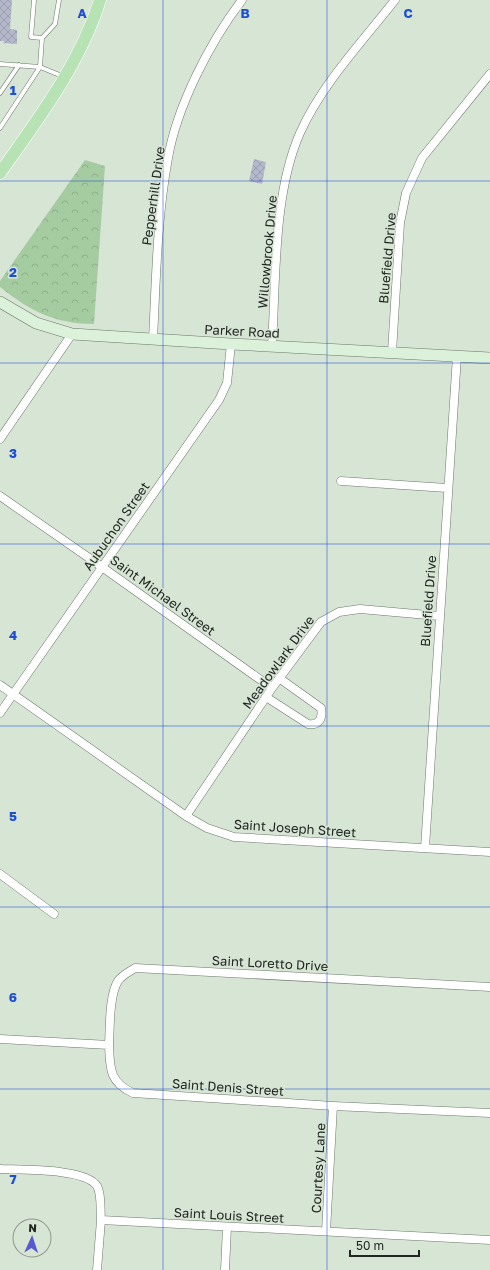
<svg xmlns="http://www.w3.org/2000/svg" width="490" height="1270" font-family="'Golos Text',sans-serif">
<defs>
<pattern id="park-crowns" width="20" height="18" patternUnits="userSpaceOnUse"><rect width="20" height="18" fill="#a5cca1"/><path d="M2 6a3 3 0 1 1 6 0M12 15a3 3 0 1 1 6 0" fill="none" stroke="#8eaf8a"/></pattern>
<pattern id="building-cross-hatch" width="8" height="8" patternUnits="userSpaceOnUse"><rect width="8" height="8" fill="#b5b8cb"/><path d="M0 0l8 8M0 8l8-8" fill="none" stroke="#9b9eae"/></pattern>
</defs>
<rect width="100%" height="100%" fill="#d7e5d5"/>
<path fill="url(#park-crowns)" d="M 85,160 L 105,166 L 94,324 C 55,324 30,311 0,287 L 0,281 Z"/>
<path fill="url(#building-cross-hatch)" d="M 0,0 L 12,0 L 10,29 L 17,30 L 17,44 L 3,43 L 4,41 L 0,41 Z
M 254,159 L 266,162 L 262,184 L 249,181 Z"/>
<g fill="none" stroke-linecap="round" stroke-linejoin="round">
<defs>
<path id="service" d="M 42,38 L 55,24 L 59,0
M 0,64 L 40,67 L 62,76
M 0,93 L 19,65
M 0,128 L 40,67 L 42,38 L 31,37 L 34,0"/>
<path id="minor" d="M 153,340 C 156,279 157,218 168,158 C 177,106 210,42 242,0
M 272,346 C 276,280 273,194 300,133 C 322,84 362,42 395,0
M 392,352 L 400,223 L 406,193 L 422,158 L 490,74
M 0,439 L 72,334
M 341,481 L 447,488
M 0,496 L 102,567 L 272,688
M 0,685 L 186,816 L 207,828 L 234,837 L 490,852
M 266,697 L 308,724 C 319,726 323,718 321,708 L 279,678
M 0,713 L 219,400 L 227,383 L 231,344
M 186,816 L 272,688 L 321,622 L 339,612 L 360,609 L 439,616
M 425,848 L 457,356
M 0,874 L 54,914
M 0,1039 L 109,1045 C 110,1068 109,1082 133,1093 L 333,1106 L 490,1113
M 109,1045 C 110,1028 109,995 118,981 C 122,975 129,972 135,968 L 490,987
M 0,1169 C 20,1170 86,1168 97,1186 C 102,1194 100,1211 101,1220 L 490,1240
M 326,1231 L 333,1106
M 97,1270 L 101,1220
M 225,1270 L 227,1227"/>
<path id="secondary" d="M 0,302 L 36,323 L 72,334 L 231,344 L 490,358"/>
<path id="primary" d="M 0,173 C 38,119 80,64 100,0"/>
</defs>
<use href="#service" stroke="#6b786a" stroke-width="5"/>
<use href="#minor" stroke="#6b786a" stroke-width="9"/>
<use href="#secondary" stroke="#6b786a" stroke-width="12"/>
<use href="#primary" stroke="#fff" stroke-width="13"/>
<use href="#service" stroke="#fff" stroke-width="4"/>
<use href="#minor" stroke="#fff" stroke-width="8"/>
<use href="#secondary" stroke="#dbf1d9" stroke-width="11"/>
<use href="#primary" stroke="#b7e2b3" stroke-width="12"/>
</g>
<path fill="none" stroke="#1d4ed8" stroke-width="1" stroke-opacity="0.55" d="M 163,0 L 163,1270M 327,0 L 327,1270M 0,181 L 490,181M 0,363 L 490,363M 0,544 L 490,544M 0,726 L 490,726M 0,907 L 490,907M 0,1089 L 490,1089"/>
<g text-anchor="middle" stroke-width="3" stroke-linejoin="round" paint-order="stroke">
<g font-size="13" fill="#212621" stroke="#d7e5d5">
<text transform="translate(153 196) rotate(-82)" y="5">Pepperhill Drive</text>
<text transform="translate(267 252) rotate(-85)" y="5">Willowbrook Drive</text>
<text transform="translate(387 258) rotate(-85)" y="5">Bluefield Drive</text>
<text transform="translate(242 331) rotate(3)" y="5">Parker Road</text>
<text transform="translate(116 526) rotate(-55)" y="5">Aubuchon Street</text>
<text transform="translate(163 595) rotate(36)" y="5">Saint Michael Street</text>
<text transform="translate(428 601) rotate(-86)" y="5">Bluefield Drive</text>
<text transform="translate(278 662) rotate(-54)" y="5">Meadowlark Drive</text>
<text transform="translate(295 828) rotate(4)" y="5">Saint Joseph Street</text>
<text transform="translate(270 963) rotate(3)" y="5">Saint Loretto Drive</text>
<text transform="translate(228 1087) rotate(4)" y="5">Saint Denis Street</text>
<text transform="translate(318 1168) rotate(-87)" y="5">Courtesy Lane</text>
<text transform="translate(229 1215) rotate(3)" y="5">Saint Louis Street</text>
</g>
</g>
<g font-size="13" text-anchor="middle" font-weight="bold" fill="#1d4ed8" stroke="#d7e5d5" stroke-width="3" stroke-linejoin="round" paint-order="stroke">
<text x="82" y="18">A</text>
<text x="245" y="18">B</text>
<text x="408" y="18">C</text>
<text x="13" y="95">1</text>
<text x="13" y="277">2</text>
<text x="13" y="458">3</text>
<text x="13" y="640">4</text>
<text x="13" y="821">5</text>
<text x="13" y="1002">6</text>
<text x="13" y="1184">7</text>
</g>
<g transform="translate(32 1238) rotate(3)"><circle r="19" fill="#d7e5d5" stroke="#8e998d"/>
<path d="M0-3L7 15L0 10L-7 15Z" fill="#5659d1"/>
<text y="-6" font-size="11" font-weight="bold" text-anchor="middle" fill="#212621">N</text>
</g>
<path d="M350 1250v6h69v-6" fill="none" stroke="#212621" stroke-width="2"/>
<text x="356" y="1250" font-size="12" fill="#212621" stroke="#d7e5d5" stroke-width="3" paint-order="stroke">50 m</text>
</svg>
